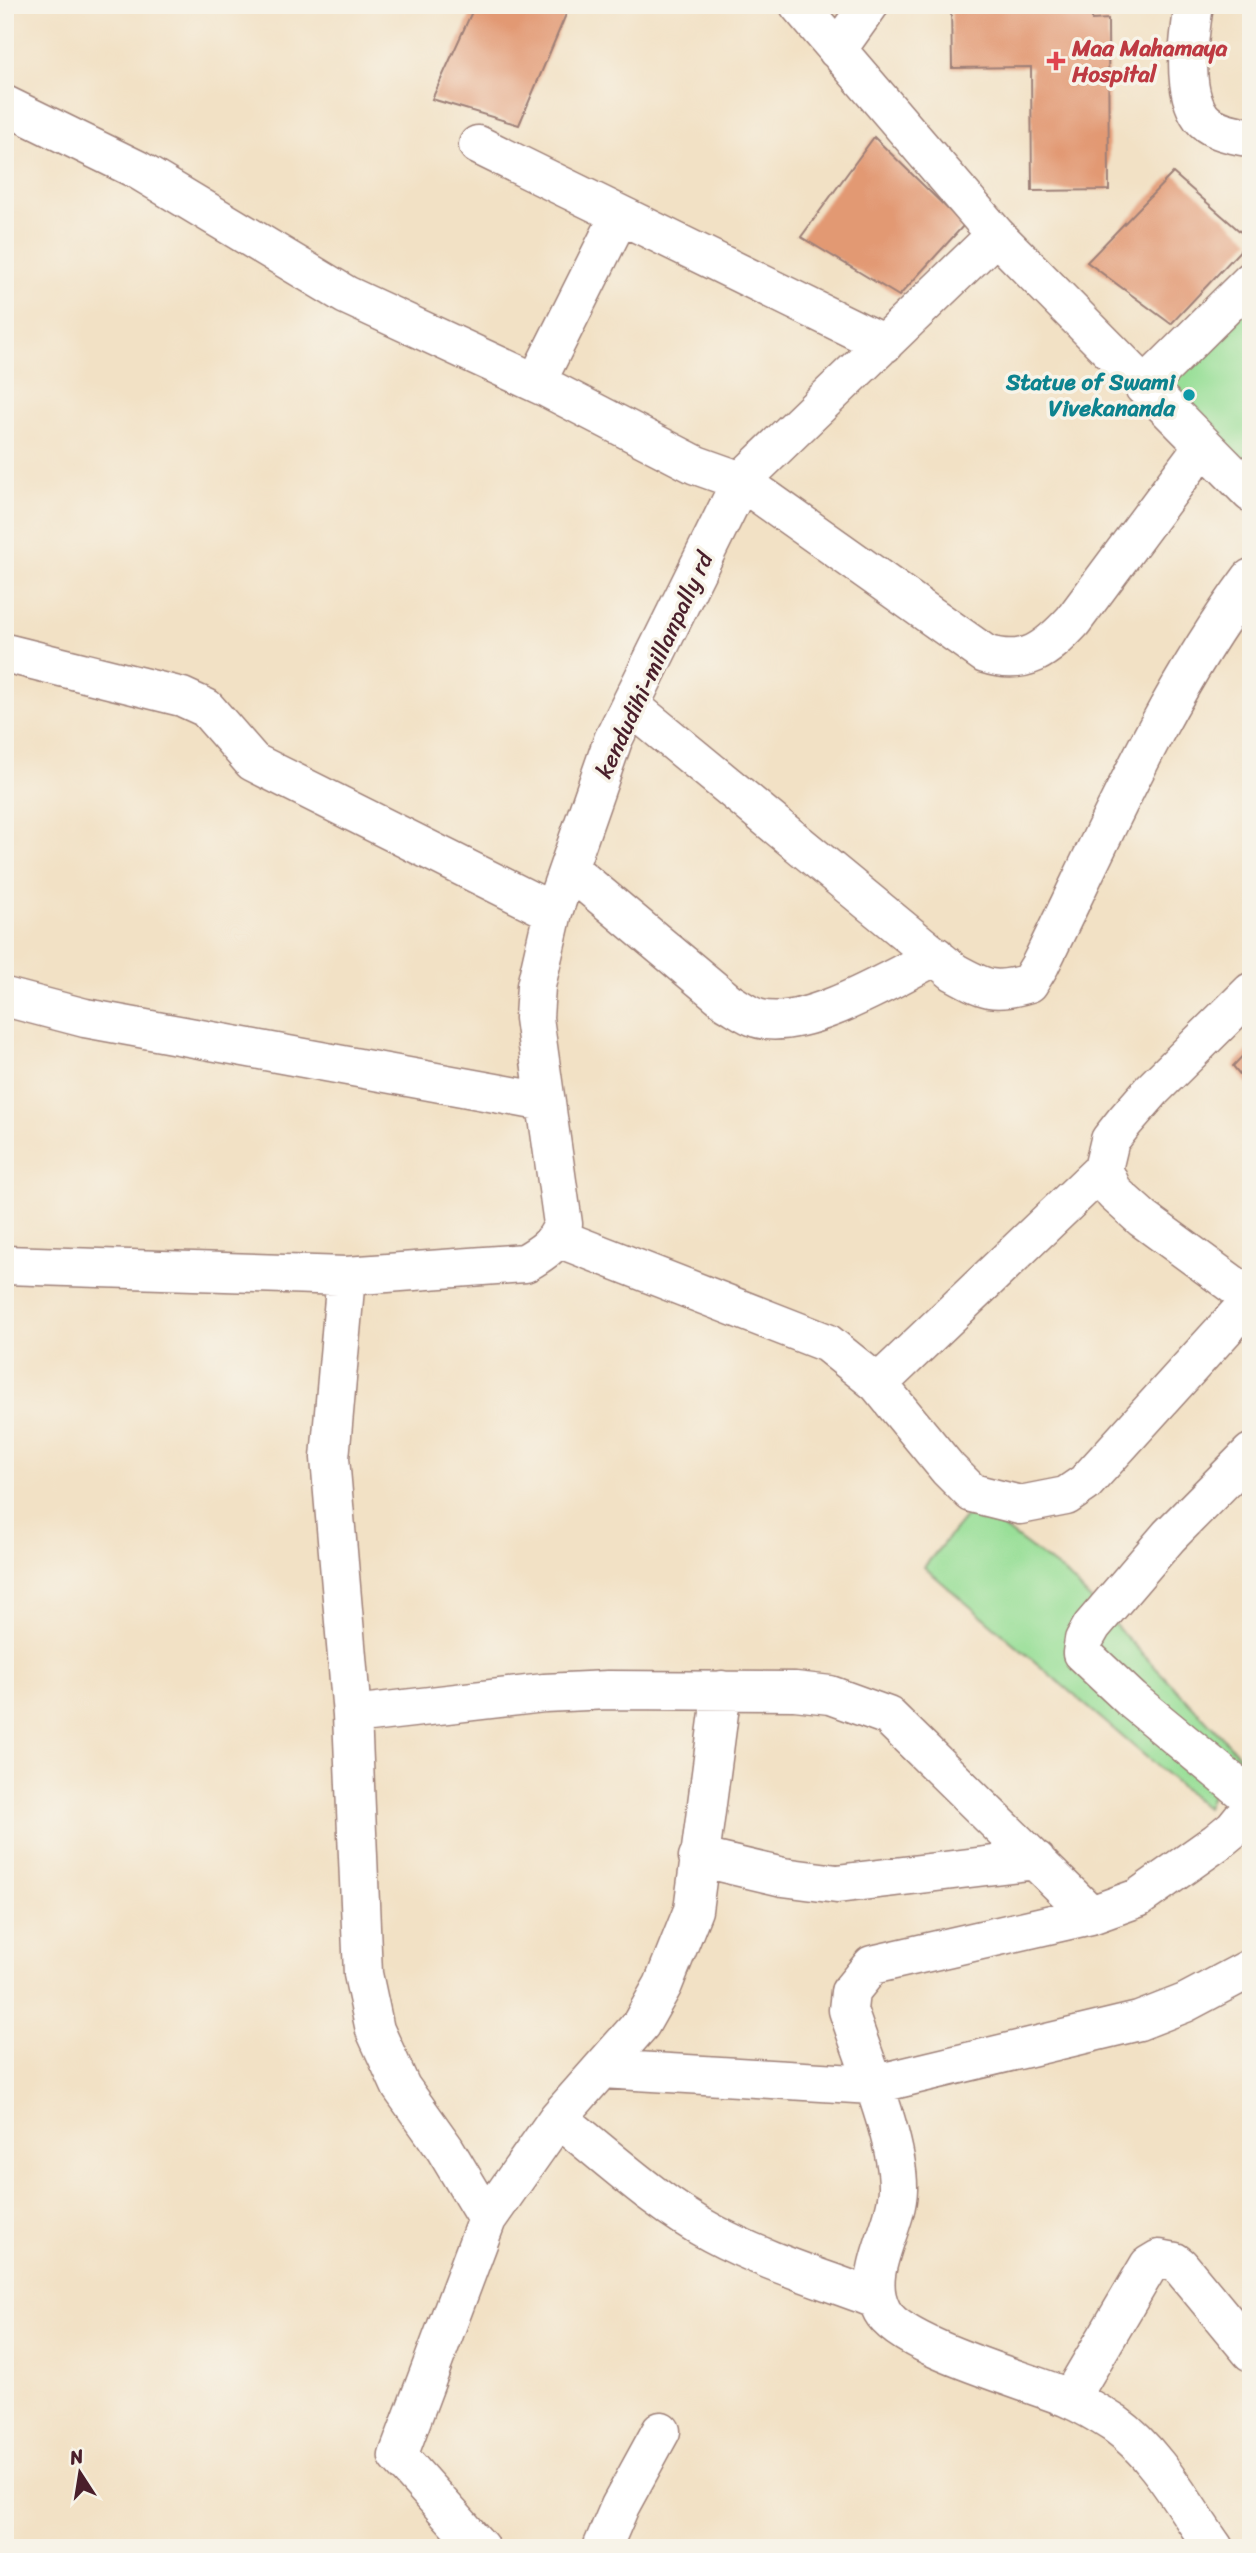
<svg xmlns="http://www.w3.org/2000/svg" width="1256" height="2553" font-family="Sriracha,sans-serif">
<rect width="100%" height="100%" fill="#f7f3e8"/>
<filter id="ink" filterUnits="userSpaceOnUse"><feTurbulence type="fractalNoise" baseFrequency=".0143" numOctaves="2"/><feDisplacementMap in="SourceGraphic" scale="14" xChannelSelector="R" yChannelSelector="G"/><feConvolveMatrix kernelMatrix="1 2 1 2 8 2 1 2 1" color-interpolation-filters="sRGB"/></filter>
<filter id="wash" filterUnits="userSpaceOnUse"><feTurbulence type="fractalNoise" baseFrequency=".00686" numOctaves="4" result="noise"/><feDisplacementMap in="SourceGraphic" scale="28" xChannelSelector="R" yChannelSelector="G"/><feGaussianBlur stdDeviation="1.57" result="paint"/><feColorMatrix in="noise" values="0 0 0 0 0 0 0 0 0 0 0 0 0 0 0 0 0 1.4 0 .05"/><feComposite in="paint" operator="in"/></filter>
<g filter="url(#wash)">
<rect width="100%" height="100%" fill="#f2e1c5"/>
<path fill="#99df98" stroke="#727f62" stroke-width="2" d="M 1251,293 L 1251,503 L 1157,386 Z
M 974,1506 L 1066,1574 L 1242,1758 L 1219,1776 L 1206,1808 L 924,1567 Z"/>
<g id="blocks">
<path fill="#e29973" d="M 475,5 L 570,5 L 519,125 L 432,99 Z
M 951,5 L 1092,5 L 1092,20 L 1108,19 L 1109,190 L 1032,191 L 1031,67 L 952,68 Z
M 874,137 L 964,225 L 899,296 L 801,237 Z
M 1173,173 L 1250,240 L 1171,324 L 1087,262 Z
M 1251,1047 L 1251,1088 L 1233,1066 Z"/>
</g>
</g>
<g filter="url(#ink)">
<use href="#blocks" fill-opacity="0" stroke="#9e8078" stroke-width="2"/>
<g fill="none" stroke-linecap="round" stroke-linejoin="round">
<defs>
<path id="minor" d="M 799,5 L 996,235 L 1251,493
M 1194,5 C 1189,37 1181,90 1201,117 C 1212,132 1235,134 1251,138
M 837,50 L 869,5
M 5,105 L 138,170 L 346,295 L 549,389 L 696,465 L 741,481 L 996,235
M 478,145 L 884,344
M 536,383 L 620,215
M 1144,387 L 1251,281
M 5,653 L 182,697 L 206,708 L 253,762 L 553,912
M 631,706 L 954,972 C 985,989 994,994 1029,983 L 1040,965 C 1105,834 1163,696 1251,578
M 569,869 L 728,1002 C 737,1007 747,1015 757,1018 C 803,1033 894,977 936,956
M 1251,992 L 1152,1090 L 1125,1121 L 1110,1140 L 1103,1169 L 1114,1193 L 1143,1219 L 1251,1298
M 5,997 L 85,1018 L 545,1102
M 558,1238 L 827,1343 L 878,1384 L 948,1469 L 972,1493 L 1020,1505 L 1066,1496 L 1085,1483 L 1251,1300
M 5,1265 L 346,1276
M 878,1384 L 1103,1169
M 1251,1453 L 1169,1536 L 1092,1626 L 1084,1640 L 1082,1653 L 1132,1700 L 1251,1798
M 352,1715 L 544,1693 L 608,1690 L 795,1691 L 830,1695 L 888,1716 L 1091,1915
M 698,1857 L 783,1877 L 837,1884 L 1036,1860
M 602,2069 L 872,2085 L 1139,2021 L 1185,2003 L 1251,1968
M 558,2118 L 641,2024 L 663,1985 L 693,1910 L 722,1690
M 487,2219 L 558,2118 C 607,2156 656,2203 712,2233 C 764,2261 821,2278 876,2299
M 1070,2399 L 1149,2265 L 1159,2259 L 1175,2262 L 1180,2266 L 1251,2352
M 480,2548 L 398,2456 L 487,2219 L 445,2149 L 401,2087 L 375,2030 L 363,1974 L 352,1715 L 330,1458 L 346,1276 L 525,1263 C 544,1252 555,1245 563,1224 L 534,1018 L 536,986 L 553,912 L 613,740 L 741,481 L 985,654 C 1026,667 1046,650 1073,621 L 1203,446
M 602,2548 L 620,2506 L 661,2431
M 1214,2548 C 1184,2506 1157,2454 1115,2424 C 1101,2415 1084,2405 1068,2398 C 1029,2381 901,2347 882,2311 C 861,2271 897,2230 898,2189 C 899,2141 863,2057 848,2010 L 850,1992 L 872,1965 L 1091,1915 L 1138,1898 L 1217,1842 L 1234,1828 L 1251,1807"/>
</defs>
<use href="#minor" stroke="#9e8078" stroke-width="41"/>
<use href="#minor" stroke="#fff" stroke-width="38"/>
</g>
</g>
<path fill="#e0444e" stroke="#f7f3e8" stroke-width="2.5" d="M1052.5 50.5h7v7h7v7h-7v7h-7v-7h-7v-7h7z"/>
<circle fill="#0f9aa8" stroke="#f7f3e8" stroke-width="2.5" cx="1189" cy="395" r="7"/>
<g text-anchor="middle" stroke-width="7" stroke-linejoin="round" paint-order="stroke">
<g font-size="23" font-weight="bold" fill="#be3a42" stroke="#f7f3e8" text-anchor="start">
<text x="1072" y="56">Maa Mahamaya<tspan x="1072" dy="26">Hospital</tspan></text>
</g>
<g font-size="23" font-weight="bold" fill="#0d838f" stroke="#f7f3e8" text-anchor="end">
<text x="1175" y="390">Statue of Swami<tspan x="1175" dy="26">Vivekananda</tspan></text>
</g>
<g font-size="23" fill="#4a1f2b" stroke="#f7f3e8">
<text transform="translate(654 665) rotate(-65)" y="8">kendudihi-millanpally rd</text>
</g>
</g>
<rect width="1256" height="2553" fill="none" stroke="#f7f3e8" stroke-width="28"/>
<g transform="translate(80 2473) rotate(348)" stroke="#f7f3e8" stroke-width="5" paint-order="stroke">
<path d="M0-5L12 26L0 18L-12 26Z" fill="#4a1f2b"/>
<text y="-10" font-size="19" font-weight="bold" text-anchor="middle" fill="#4a1f2b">N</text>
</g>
</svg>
